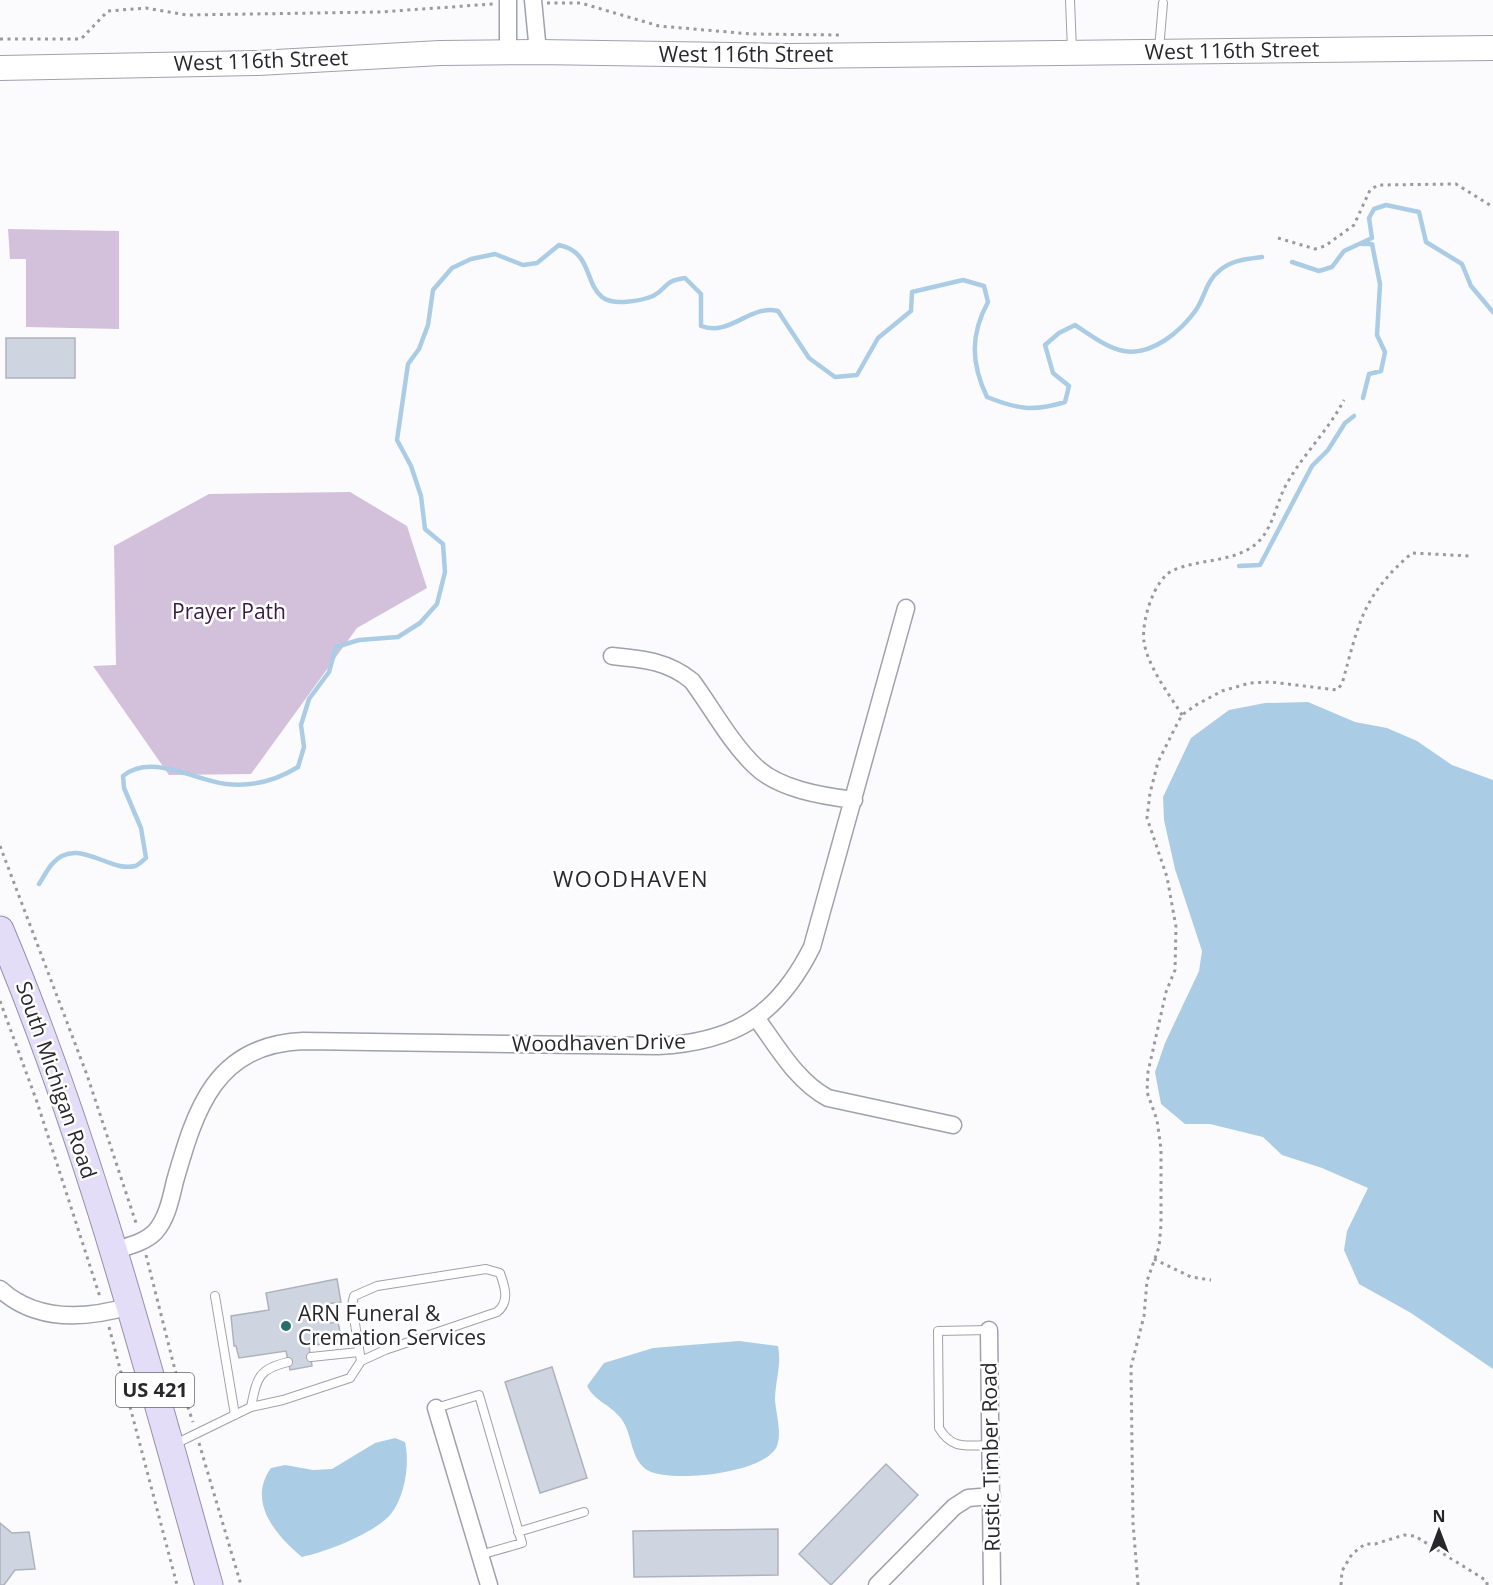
<svg xmlns="http://www.w3.org/2000/svg" width="1493" height="1585" font-family="'Open Sans',sans-serif">
<rect width="100%" height="100%" fill="#fbfbfd"/>
<path fill="#d3c1dc" d="M 8,229 L 119,231 L 119,329 L 26,327 L 26,259 L 10,259 Z
M 350,492 L 407,526 L 427,588 L 357,628 L 251,774 L 169,775 L 93,666 L 116,665 L 114,546 L 209,494 Z"/>
<path fill="#abcce5" d="M 1308,702 L 1355,722 L 1387,728 L 1417,741 L 1452,765 L 1493,780 L 1493,1369 L 1411,1313 L 1359,1284 L 1344,1250 L 1347,1231 L 1368,1188 L 1322,1168 L 1282,1155 L 1263,1137 L 1210,1124 L 1185,1124 L 1161,1104 L 1155,1072 L 1165,1043 L 1199,971 L 1202,951 L 1175,869 L 1164,820 L 1163,797 L 1191,738 L 1229,710 L 1265,703 Z
M 739,1341 L 778,1346 C 782,1364 775,1382 775,1400 C 776,1414 782,1432 777,1446 C 766,1473 673,1483 649,1471 C 630,1461 633,1435 622,1420 C 612,1405 595,1402 587,1386 L 604,1363 L 653,1348 Z
M 395,1438 L 405,1442 C 410,1464 405,1496 391,1514 C 375,1533 326,1552 302,1557 C 275,1535 247,1501 271,1468 L 285,1465 L 313,1470 L 332,1469 L 375,1443 Z"/>
<g fill="none" stroke-linecap="round" stroke-linejoin="round">
<path stroke="#abcce5" stroke-width="4.5" d="M 1362,244 L 1372,244 L 1380,284 L 1377,335 L 1385,352 L 1381,371 L 1369,374 L 1363,398
M 1292,262 L 1319,271 L 1332,267 L 1344,251 L 1372,238 L 1369,218 L 1374,209 L 1386,205 L 1419,212 L 1426,242 L 1462,264 L 1471,286 L 1493,312
M 1239,566 L 1260,565 L 1312,466 L 1328,450 L 1345,423 L 1354,416
M 39,884 C 43,878 47,870 52,864 C 77,835 109,873 135,866 C 139,865 143,860 146,858 L 141,828 L 124,788 L 123,776 C 151,753 194,780 226,784 C 252,787 277,780 298,767 L 304,747 L 301,725 L 309,699 L 329,672 L 336,647 L 359,640 L 398,637 L 420,623 L 437,604 L 445,572 L 443,544 L 425,529 L 421,496 L 411,466 L 397,440 L 408,364 L 419,349 L 428,325 L 433,290 L 452,268 L 471,259 L 495,254 L 523,265 L 537,263 L 559,245 C 592,252 584,282 602,297 C 613,306 641,301 653,296 C 668,288 663,281 685,278 L 701,294 L 701,326 C 730,337 750,304 778,311 L 809,358 L 835,377 L 857,375 L 878,338 L 911,311 L 912,292 L 963,280 L 984,286 L 988,302 C 970,335 971,363 987,397 C 1017,409 1033,412 1065,402 L 1069,386 L 1053,373 L 1045,345 L 1059,333 L 1075,325 C 1089,334 1107,348 1124,351 C 1152,356 1181,331 1196,310 C 1205,297 1206,281 1219,271 C 1231,260 1246,259 1262,257"/>
</g>
<path fill="#cfd5e0" stroke="#adb3bd" stroke-width="1.5" d="M 6,338 L 75,338 L 75,378 L 6,378 Z
M 337,1279 L 341,1302 L 326,1304 L 330,1323 L 338,1322 L 342,1341 L 309,1346 L 312,1366 L 290,1370 L 286,1351 L 239,1358 L 236,1346 L 234,1346 L 231,1316 L 269,1310 L 266,1293 Z
M 552,1367 L 587,1478 L 540,1493 L 505,1382 Z
M 886,1464 L 918,1495 L 831,1585 L 799,1554 Z
M 0,1523 L 12,1533 L 29,1532 L 35,1569 L 15,1570 L 4,1585 L 0,1585 Z
M 778,1529 L 778,1575 L 634,1577 L 633,1531 Z"/>
<g fill="none" stroke-linecap="round" stroke-linejoin="round">
<defs>
<path id="service" d="M 1070,0 L 1072,50
M 1159,49 L 1163,3
M 215,1296 L 235,1415
M 989,1330 L 938,1331 L 939,1428 C 953,1451 967,1445 992,1445
M 311,1357 L 359,1352
M 251,1407 C 257,1378 258,1369 288,1362
M 436,1408 L 479,1395 L 522,1543 L 480,1555
M 173,1445 L 251,1407 L 283,1400 L 350,1378 L 361,1361 L 352,1305 L 354,1296 L 377,1286 L 486,1269 L 500,1273 C 505,1287 510,1302 497,1312 L 385,1350 L 361,1361
M 518,1532 L 584,1512"/>
<path id="minor" d="M 508,0 L 508,53
M 533,0 L 538,52
M 612,656 C 643,659 668,661 692,681 C 712,708 730,742 755,766 C 778,789 822,796 854,800
M 757,1019 C 777,1046 797,1082 828,1098 L 953,1125
M 113,1251 C 128,1246 144,1243 155,1232 C 167,1219 171,1198 175,1181 C 196,1108 215,1045 303,1041 L 658,1046 C 735,1042 778,1015 812,947 L 906,608
M 0,1289 C 36,1322 86,1319 130,1306
M 989,1330 L 992,1585
M 436,1408 L 489,1585
M 877,1585 L 954,1507 L 968,1498 L 992,1496"/>
<path id="secondary" d="M 0,68 L 258,63 L 440,53 L 538,52 L 791,56 L 1493,48"/>
<path id="primary" d="M 0,930 C 89,1141 147,1365 209,1585"/>
</defs>
<use href="#service" stroke="#9fa1ac" stroke-width="10"/>
<use href="#minor" stroke="#9fa1ac" stroke-width="19"/>
<use href="#secondary" stroke="#9fa1ac" stroke-width="26"/>
<use href="#primary" stroke="#968fac" stroke-width="29"/>
<path stroke="#9a9a9d" stroke-width="3" stroke-dasharray="3 4.5" stroke-linecap="butt" d="M 547,3 L 581,3 L 659,26 L 751,34 L 840,35
M 0,39 L 81,39 L 108,11 L 146,8 L 187,15 L 380,12 L 493,4
M 1278,238 L 1315,249 L 1325,246 L 1354,225 L 1370,190 L 1378,185 L 1456,184 L 1493,207
M 1182,715 C 1169,694 1148,667 1144,642 C 1141,622 1154,578 1174,570 C 1201,558 1239,563 1260,540 C 1272,527 1276,507 1283,491 C 1299,458 1327,433 1344,400
M 0,846 L 87,1075 L 137,1226
M 0,1001 L 37,1102 L 100,1297
M 146,1255 L 175,1370 L 193,1422
M 1154,1259 L 1191,1277 L 1211,1280
M 109,1327 L 177,1585
M 199,1443 L 241,1585
M 1138,1585 L 1133,1523 L 1131,1367 L 1144,1316 L 1147,1281 L 1159,1247 L 1161,1225 L 1161,1149 L 1157,1120 L 1147,1092 L 1148,1072 L 1166,992 L 1175,970 L 1176,927 L 1167,877 L 1147,818 L 1150,793 L 1158,762 L 1175,728 L 1182,715 L 1196,705 L 1222,691 L 1250,683 L 1271,682 L 1337,690 L 1342,684 C 1359,623 1362,596 1412,553 L 1470,556
M 1341,1585 L 1342,1571 L 1352,1554 L 1365,1544 L 1375,1544 L 1404,1535 L 1415,1536 L 1487,1581 L 1487,1585"/>
<use href="#service" stroke="#fff" stroke-width="8"/>
<use href="#minor" stroke="#fff" stroke-width="16"/>
<use href="#secondary" stroke="#fff" stroke-width="24"/>
<use href="#primary" stroke="#e3ddf7" stroke-width="27"/>
</g>
<circle fill="#27706a" stroke="#fff" stroke-width="2" cx="286" cy="1326" r="6"/>
<g text-anchor="middle" stroke-width="5" stroke-linejoin="round" paint-order="stroke">
<rect fill="#fff" stroke="#68686b" stroke-width="1.5" x="116" y="1373" width="78" height="34" rx="4.5"/>
<g font-size="20" font-weight="bold" fill="#27272c">
<text x="155" y="1397">US 421</text>
</g>
<g font-size="21" fill="#27272c" stroke="#fff">
<text transform="translate(1232 51) rotate(-1)" y="7">West 116th Street</text>
<text x="746" y="62">West 116th Street</text>
<text transform="translate(261 61) rotate(-2)" y="7">West 116th Street</text>
<text transform="translate(599 1043) rotate(-1)" y="7">Woodhaven Drive</text>
<text transform="translate(56 1080) rotate(71)" y="7">South Michigan Road</text>
<text transform="translate(991 1457) rotate(-91)" y="7">Rustic Timber Road</text>
</g>
<g font-size="21" fill="#371b44" stroke="#fff">
<text x="229" y="619">Prayer Path</text>
</g>
<g font-size="21" fill="#27272c" stroke="#fff" text-anchor="start">
<text x="298" y="1321">ARN Funeral &amp;<tspan x="298" dy="24">Cremation Services</tspan></text>
</g>
<g font-size="22" letter-spacing="1.5" fill="#27272c" stroke="#fff">
<text x="631" y="887">WOODHAVEN</text>
</g>
</g>
<g transform="translate(1439 1531)" stroke="#ffffff" stroke-width="4.5" paint-order="stroke">
<path d="M0-4.5L10 22L0 15L-10 22Z" fill="#27272c"/>
<text y="-9" font-size="16" font-weight="bold" text-anchor="middle" fill="#27272c">N</text>
</g>
</svg>
